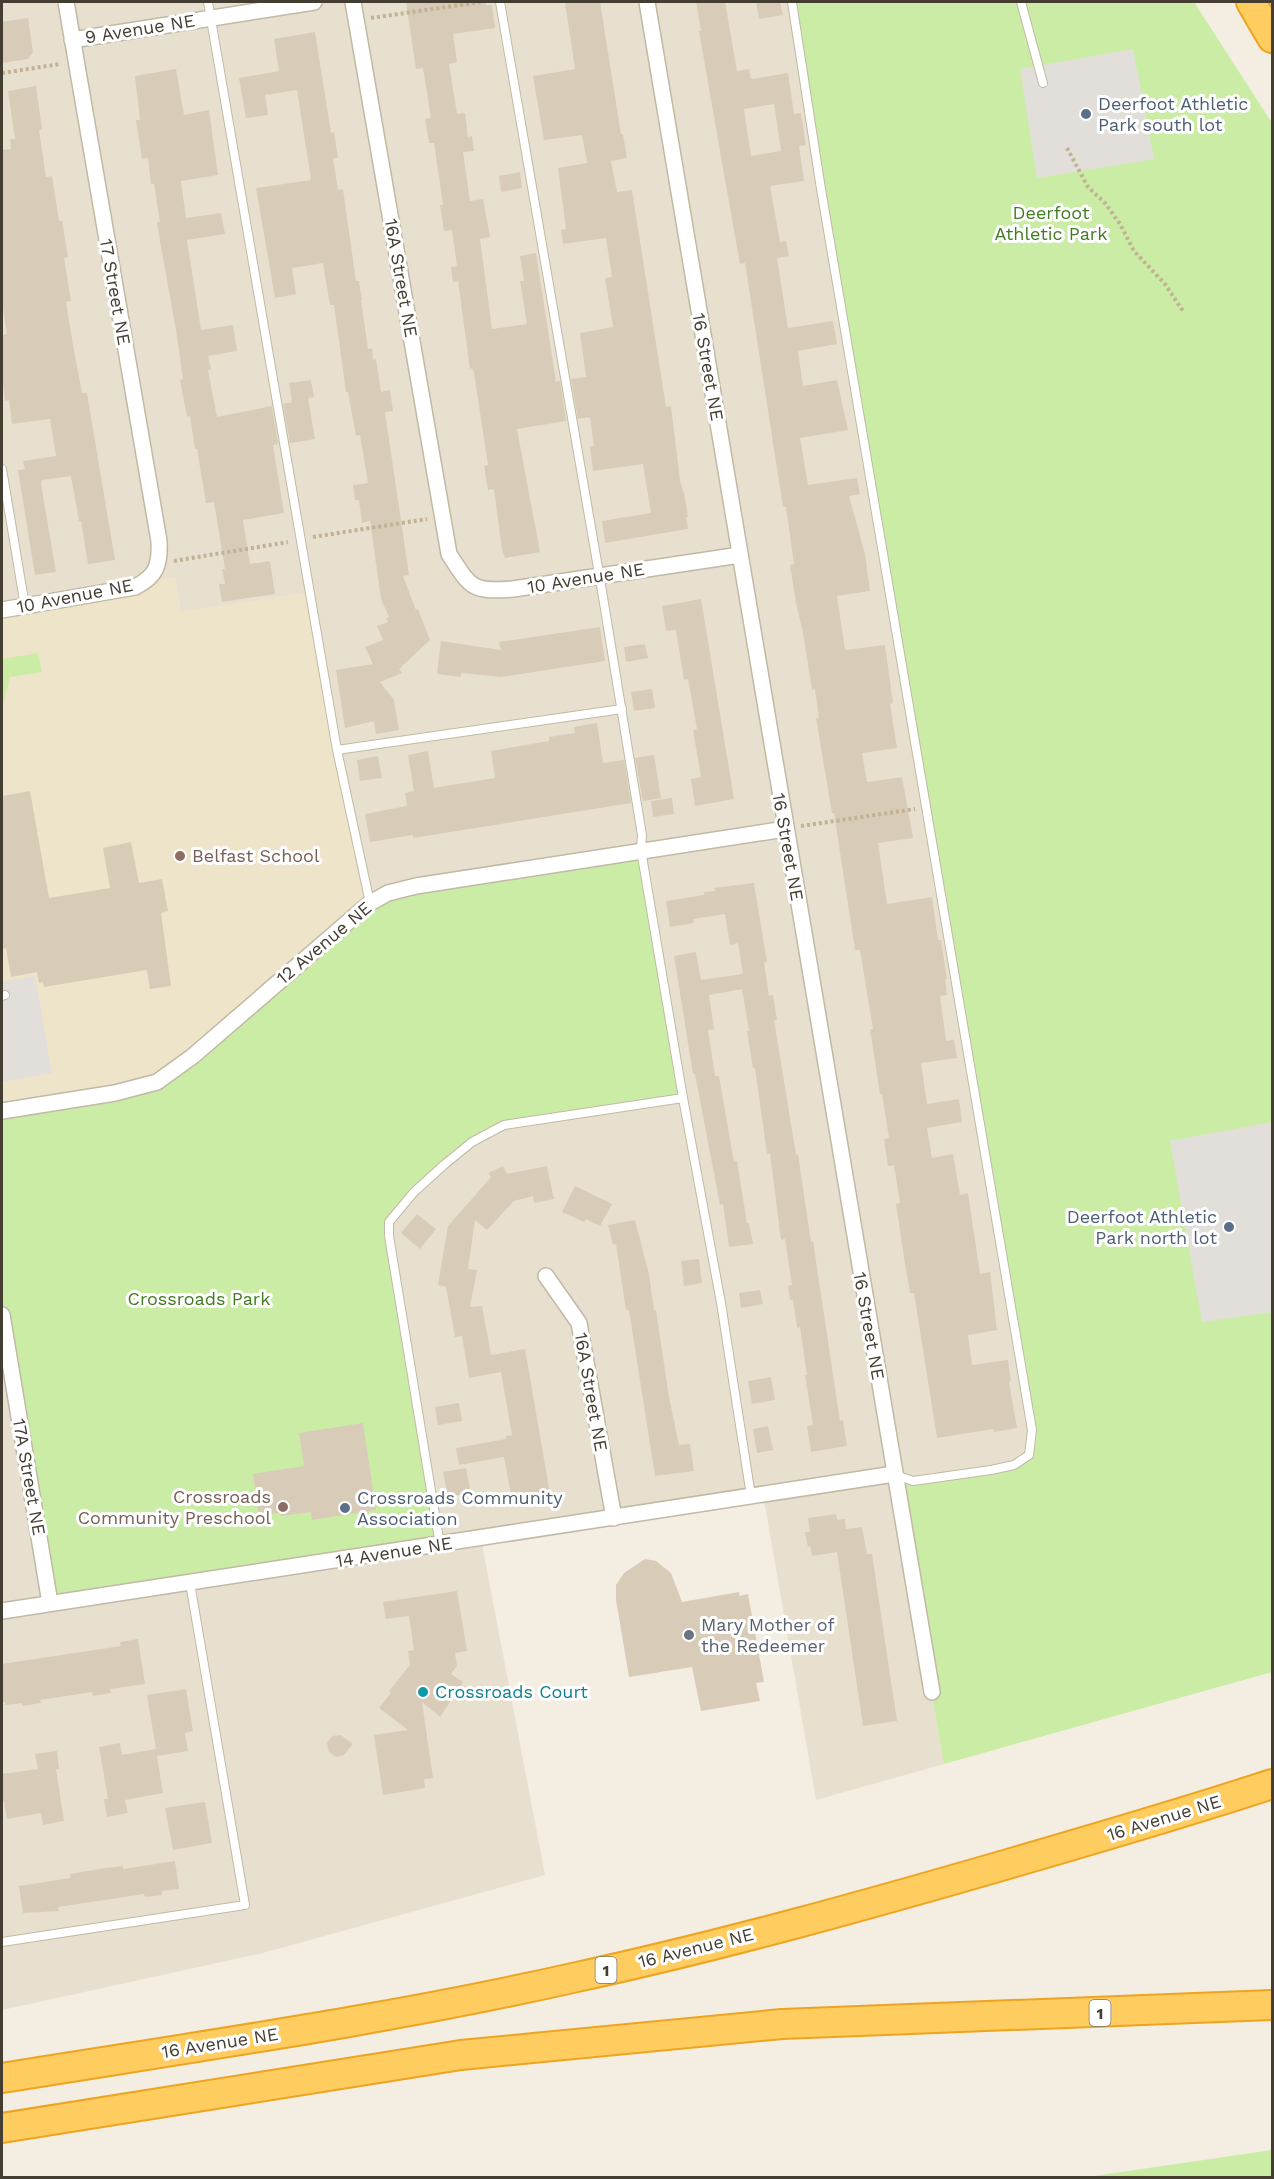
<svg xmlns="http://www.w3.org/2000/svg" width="1274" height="2179" font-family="'Work Sans',sans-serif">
<rect width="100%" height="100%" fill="#f3eee1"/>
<path fill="#e7e0cf" d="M 2,2 L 792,2 L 1031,1443 L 932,1692 L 944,1764 L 816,1800 L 763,1494 L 481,1539 L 545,1875 L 263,1953 L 2,2010 Z"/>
<path fill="#eee4c9" d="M 175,577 L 181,612 L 309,592 L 370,903 L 157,1082 L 2,1111 L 2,610 Z"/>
<path fill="#cbeca5" d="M 792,2 L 1194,2 L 1272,123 L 1272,1672 L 944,1764 L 894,1474 L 914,1481 L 991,1470 L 1029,1455 L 1031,1443 Z
M 38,653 L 42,672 L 10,677 L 2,708 L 2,659 Z
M 641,850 L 683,1098 L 504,1125 L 445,1164 L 389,1222 L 440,1545 L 50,1603 L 2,1315 L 2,1111 L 157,1082 L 388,893 Z
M 1272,2150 L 1272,2177 L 1087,2177 Z"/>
<path fill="#e2dfdb" d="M 1133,49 L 1154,159 L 1037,178 L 1020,69 Z
M 35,976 L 52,1073 L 2,1082 L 2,982 Z
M 1272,1122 L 1272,1312 L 1202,1322 L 1170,1141 Z"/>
<path fill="#d8ccb9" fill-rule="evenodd" d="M 406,2 L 485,2 L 486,5 L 492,5 L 495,28 L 453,34 L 457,62 L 449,64 L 457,114 L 465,113 L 468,137 L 472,136 L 474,151 L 463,152 L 470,201 L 483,199 L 490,237 L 480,239 L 492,329 L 527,324 L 520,281 L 524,281 L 520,256 L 536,253 L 556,382 L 560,381 L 566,421 L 517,429 L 540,552 L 505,558 L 502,550 L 494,489 L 488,490 L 484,466 L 488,465 L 474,373 L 472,368 L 470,369 L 458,281 L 453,282 L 451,267 L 457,266 L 452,230 L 444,231 L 440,205 L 443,205 L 434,143 L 429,143 L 425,119 L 431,118 L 423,68 L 416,69 Z
M 565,2 L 600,2 L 621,134 L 623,134 L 627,158 L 611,161 L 617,192 L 632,190 L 666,407 L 671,406 L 680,480 L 683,492 L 684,492 L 688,517 L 686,517 L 688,529 L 605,543 L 602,521 L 651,513 L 643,464 L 593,471 L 590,447 L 594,446 L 590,417 L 578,419 L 571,379 L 586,377 L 580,333 L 613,327 L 605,278 L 612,277 L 606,238 L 563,244 L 561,230 L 566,229 L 558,168 L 587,163 L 582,135 L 544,140 L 533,76 L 575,69 Z
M 696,2 L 725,2 L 737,71 L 749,69 L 751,79 L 788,73 L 794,114 L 801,113 L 806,145 L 799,146 L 804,181 L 770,186 L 780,242 L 786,241 L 789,256 L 777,258 L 788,328 L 833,321 L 837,344 L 798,351 L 803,386 L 837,380 L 848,430 L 800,438 L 808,485 L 857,478 L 860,494 L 849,496 L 865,554 L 870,591 L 837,596 L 845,650 L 885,645 L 893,703 L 890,704 L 897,748 L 862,753 L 867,782 L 902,777 L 913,838 L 878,843 L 887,904 L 932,897 L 938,940 L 941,940 L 947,979 L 945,979 L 947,995 L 940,996 L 946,1041 L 954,1040 L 957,1058 L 921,1063 L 927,1104 L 959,1099 L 962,1122 L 927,1128 L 932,1158 L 953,1154 L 960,1195 L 968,1193 L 980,1274 L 990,1272 L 997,1330 L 968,1335 L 972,1365 L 1008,1360 L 1011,1381 L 1009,1382 L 1017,1428 L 994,1432 L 994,1429 L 937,1438 L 914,1293 L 910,1293 L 905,1264 L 896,1204 L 900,1203 L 894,1165 L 888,1166 L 884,1139 L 889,1138 L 882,1094 L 880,1094 L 870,1029 L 873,1029 L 860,950 L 855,950 L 834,813 L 832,813 L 816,718 L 819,718 L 815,689 L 812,690 L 803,633 L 796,603 L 790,565 L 794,564 L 786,507 L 783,507 L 745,263 L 740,264 L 721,157 L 699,31 L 701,31 ZM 774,104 L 781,151 L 751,156 L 744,109 Z
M 756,2 L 780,2 L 783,15 L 759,19 Z
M 28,18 L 33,52 L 28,59 L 2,63 L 2,22 Z
M 315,32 L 331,133 L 334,132 L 338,158 L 333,158 L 338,190 L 343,189 L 356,281 L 359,281 L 362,300 L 361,300 L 368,349 L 372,348 L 373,360 L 376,359 L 381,392 L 390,390 L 393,411 L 385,412 L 409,575 L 403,576 L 416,610 L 418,609 L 430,640 L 399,669 L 402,673 L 380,682 L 394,700 L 399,730 L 376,734 L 374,721 L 345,728 L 336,670 L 373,664 L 365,647 L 383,640 L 377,626 L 388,622 L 386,618 L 389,617 L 381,599 L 370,521 L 362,523 L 359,500 L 355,500 L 353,485 L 368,483 L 360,435 L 356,436 L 348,392 L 346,392 L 334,305 L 330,305 L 323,263 L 292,268 L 296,294 L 275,298 L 256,188 L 311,180 L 297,90 L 265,95 L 268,115 L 246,118 L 239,78 L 279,71 L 274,39 Z
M 176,69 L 184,115 L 209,110 L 218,175 L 181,181 L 186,218 L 221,213 L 225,234 L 187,240 L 201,330 L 233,325 L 237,351 L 208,356 L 211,369 L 208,370 L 217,417 L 272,406 L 278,444 L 273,445 L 284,513 L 243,520 L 250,564 L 270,561 L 275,594 L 222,602 L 219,584 L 225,584 L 222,569 L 225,569 L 214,502 L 206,503 L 197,449 L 195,449 L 190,416 L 187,417 L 180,380 L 183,379 L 176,330 L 160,241 L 157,222 L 160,222 L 154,184 L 151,184 L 148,158 L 142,159 L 136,120 L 140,120 L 135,76 Z
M 36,86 L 42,129 L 39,130 L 46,177 L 52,176 L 59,221 L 62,221 L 68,257 L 64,258 L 71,301 L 66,302 L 74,351 L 82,393 L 87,393 L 115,560 L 88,564 L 81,521 L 79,521 L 71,476 L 42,480 L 41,484 L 56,572 L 35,575 L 18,470 L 25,469 L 23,461 L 56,456 L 50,419 L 12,424 L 9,400 L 5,401 L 2,374 L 2,335 L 7,334 L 2,302 L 2,150 L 11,149 L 10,139 L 15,139 L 8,91 Z
M 520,172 L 522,188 L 501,192 L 499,176 Z
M 311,380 L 314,397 L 308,398 L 315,439 L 290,443 L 283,404 L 292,402 L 289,383 Z
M 701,599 L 734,799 L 695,806 L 691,779 L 701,777 L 693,730 L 697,729 L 688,679 L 684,680 L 676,630 L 666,631 L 662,606 Z
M 600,627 L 605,661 L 501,677 L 461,673 L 461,677 L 437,674 L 441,641 L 501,650 L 499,642 Z
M 645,644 L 648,658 L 626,662 L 624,647 Z
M 652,689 L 655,708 L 634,711 L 631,692 Z
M 597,723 L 603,763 L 624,760 L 631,803 L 413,838 L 413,835 L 370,842 L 365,814 L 407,806 L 405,793 L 414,791 L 408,755 L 428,751 L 434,788 L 445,786 L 495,778 L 491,751 L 549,741 L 549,737 L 575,733 L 574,727 Z
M 654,755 L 661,798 L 643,801 L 635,758 Z
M 378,756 L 382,778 L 360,781 L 357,760 Z
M 30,791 L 49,898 L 110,888 L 103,848 L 131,842 L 139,883 L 162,879 L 168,911 L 161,913 L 171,986 L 150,989 L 147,970 L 44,987 L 43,982 L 39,983 L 37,972 L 11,977 L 6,948 L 2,949 L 2,796 Z
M 672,798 L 674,814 L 653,817 L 651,801 Z
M 754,883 L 767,962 L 764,962 L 769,996 L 773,995 L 777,1020 L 774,1020 L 796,1155 L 798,1154 L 811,1242 L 813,1241 L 840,1421 L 843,1420 L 847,1446 L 811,1452 L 807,1426 L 813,1425 L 805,1375 L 807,1375 L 800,1327 L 797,1328 L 793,1300 L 790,1300 L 788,1286 L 792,1285 L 785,1239 L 781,1240 L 770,1153 L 767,1154 L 755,1068 L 753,1068 L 747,1031 L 749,1031 L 742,989 L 709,995 L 714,1029 L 708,1030 L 715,1076 L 719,1076 L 734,1162 L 737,1161 L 747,1223 L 749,1223 L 753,1244 L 729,1247 L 723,1204 L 720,1205 L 695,1074 L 693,1074 L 674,956 L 696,952 L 701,980 L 743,974 L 738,943 L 730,945 L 725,914 L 693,919 L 694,923 L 670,927 L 666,901 L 704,895 L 704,892 L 715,891 L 714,888 Z
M 503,1166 L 507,1174 L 547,1166 L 554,1199 L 534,1203 L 533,1196 L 514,1201 L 487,1230 L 475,1220 L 468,1269 L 477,1270 L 470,1307 L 482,1306 L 491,1355 L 525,1349 L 528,1366 L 550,1494 L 512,1500 L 504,1457 L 459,1465 L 456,1448 L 506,1439 L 506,1436 L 512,1435 L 501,1372 L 469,1378 L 462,1336 L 455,1337 L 446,1287 L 438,1285 L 448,1226 L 491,1177 L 488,1173 Z
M 575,1186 L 612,1204 L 600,1226 L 586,1219 L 584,1222 L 562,1212 Z
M 417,1214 L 436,1229 L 420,1249 L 401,1233 Z
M 635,1220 L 649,1274 L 654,1310 L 656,1310 L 669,1397 L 679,1445 L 690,1444 L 694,1471 L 655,1476 L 629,1310 L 626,1310 L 616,1244 L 613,1245 L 608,1225 Z
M 699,1259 L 702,1283 L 684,1286 L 681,1261 Z
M 760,1290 L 763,1304 L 741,1308 L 739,1293 Z
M 771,1377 L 775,1400 L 752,1404 L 748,1381 Z
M 459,1403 L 462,1421 L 438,1425 L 435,1407 Z
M 363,1423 L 376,1510 L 312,1520 L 311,1512 L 281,1516 L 280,1513 L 259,1516 L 253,1474 L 304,1466 L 299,1433 Z
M 768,1426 L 773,1450 L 757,1453 L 753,1429 Z
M 466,1468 L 471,1493 L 448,1497 L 443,1472 Z
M 836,1514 L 837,1520 L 845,1519 L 846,1529 L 862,1527 L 867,1554 L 872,1554 L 897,1721 L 863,1726 L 837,1552 L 812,1556 L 810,1546 L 808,1547 L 805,1532 L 810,1532 L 808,1518 Z
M 645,1559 L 656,1561 L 671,1573 L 682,1602 L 739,1592 L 740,1596 L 748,1594 L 764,1682 L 756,1683 L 760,1701 L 701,1711 L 692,1667 L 629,1677 L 616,1600 L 616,1585 L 624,1573 Z
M 457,1591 L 467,1651 L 455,1653 L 457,1666 L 451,1674 L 463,1682 L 440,1717 L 422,1702 L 433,1778 L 424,1779 L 425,1788 L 383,1795 L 374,1735 L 408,1730 L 379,1708 L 391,1693 L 389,1691 L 410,1665 L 408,1651 L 414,1650 L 409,1616 L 386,1619 L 383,1602 Z
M 138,1639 L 145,1684 L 110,1689 L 111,1693 L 93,1696 L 92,1692 L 40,1700 L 41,1703 L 23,1706 L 22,1703 L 5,1705 L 5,1702 L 2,1702 L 2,1664 L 121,1646 L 120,1642 Z
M 186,1689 L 193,1731 L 185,1733 L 188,1751 L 157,1756 L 163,1793 L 125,1800 L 128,1813 L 107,1817 L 104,1799 L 108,1799 L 99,1747 L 120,1743 L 122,1755 L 156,1749 L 147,1695 Z
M 341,1735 L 353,1744 L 344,1755 L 336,1757 L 329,1752 L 327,1743 L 332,1736 Z
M 57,1751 L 59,1769 L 56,1769 L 64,1821 L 43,1825 L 41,1813 L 7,1819 L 4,1801 L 2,1801 L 2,1774 L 38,1769 L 35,1754 Z
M 205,1802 L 212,1843 L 173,1850 L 165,1808 Z
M 175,1861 L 179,1889 L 162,1891 L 162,1895 L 145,1897 L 144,1894 L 58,1907 L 59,1911 L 23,1913 L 19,1886 L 71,1878 L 70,1874 L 105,1868 L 123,1866 L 123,1869 Z"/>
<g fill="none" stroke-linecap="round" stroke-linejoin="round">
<defs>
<path id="lane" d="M 208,2 L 337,750 L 370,903
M 500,2 L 602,591 L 642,835 L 641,850 L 683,1098 L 721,1303 L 751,1496
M 792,2 L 821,189 L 1032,1430 L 1029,1455 L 1014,1465 L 991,1470 L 913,1481 L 896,1475
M 1021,2 L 1043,83
M 2,469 L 25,606
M 337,750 L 622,709
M 2,996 L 5,995
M 440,1545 L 389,1236 L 389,1222 L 414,1192 L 445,1164 L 472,1142 L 504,1125 L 683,1098
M 2,1942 L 245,1905 L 190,1583"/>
<path id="street" d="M 353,2 L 449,554 C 471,588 471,592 513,589 L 740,555
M 647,2 L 932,1692
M 72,40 L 314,2
M 2,610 L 135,587 C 157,576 160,565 159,541 L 66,2
M 2,1111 L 115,1093 L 157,1082 L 193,1056 L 370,903 L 388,893 L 416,886 L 785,829
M 546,1276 L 579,1323 L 614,1518
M 2,1315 L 50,1603
M 2,1611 L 894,1474"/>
<path id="highway" d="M 1251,2 L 1272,38
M 2,2078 C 194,2047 387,2020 577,1977 C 724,1945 870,1904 1015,1862 C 1101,1837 1187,1812 1272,1784
M 2,2128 L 461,2055 L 782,2024 L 1272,2005"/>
</defs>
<use href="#lane" stroke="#c1b9a6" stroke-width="10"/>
<use href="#street" stroke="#c1b9a6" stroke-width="18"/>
<use href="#highway" stroke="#eda421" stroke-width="32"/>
<path stroke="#c2b293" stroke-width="4" stroke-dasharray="3 3" stroke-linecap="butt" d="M 371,18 L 481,2
M 2,73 L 60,64
M 1067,148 L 1088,187 L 1105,203 L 1120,224 L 1134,251 L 1165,284 L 1183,311
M 313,537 L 427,519
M 174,561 L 288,542
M 801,826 L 915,809"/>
<use href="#lane" stroke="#fff" stroke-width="8"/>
<use href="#street" stroke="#fff" stroke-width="15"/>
<use href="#highway" stroke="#ffcc60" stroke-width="28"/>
</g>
<g fill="#5c6f8a" stroke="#fff" stroke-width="2">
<circle cx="1086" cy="114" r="6"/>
<circle cx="1229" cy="1227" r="6"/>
<circle cx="345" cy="1508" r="6"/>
</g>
<g fill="#8d6e63" stroke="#fff" stroke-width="2">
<circle cx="180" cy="856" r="6"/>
<circle cx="283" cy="1507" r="6"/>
</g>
<circle fill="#6b7280" stroke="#fff" stroke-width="2" cx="689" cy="1635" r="6"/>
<circle fill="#0f9aa8" stroke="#fff" stroke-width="2" cx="423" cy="1692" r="6"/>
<g text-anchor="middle" stroke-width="6" stroke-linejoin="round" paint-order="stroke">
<g fill="#fff" stroke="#7c7770" stroke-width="1.5">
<rect x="595.5" y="1957" width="21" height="26" rx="4.5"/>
<rect x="1089.5" y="2000" width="21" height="26" rx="4.5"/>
</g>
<g font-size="16" font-weight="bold" fill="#443d32">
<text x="606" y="1976">1</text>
<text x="1100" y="2019">1</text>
</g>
<g font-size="18" fill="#443d32" stroke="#fff">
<text transform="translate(140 29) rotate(-9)" y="6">9 Avenue NE</text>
<text transform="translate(401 278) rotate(80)" y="6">16A Street NE</text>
<text transform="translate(115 292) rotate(80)" y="6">17 Street NE</text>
<text transform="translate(708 367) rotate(80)" y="6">16 Street NE</text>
<text transform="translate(586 578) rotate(-9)" y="6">10 Avenue NE</text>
<text transform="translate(75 596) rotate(-11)" y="6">10 Avenue NE</text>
<text transform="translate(788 847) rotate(80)" y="6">16 Street NE</text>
<text transform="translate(324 943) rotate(-40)" y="6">12 Avenue NE</text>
<text transform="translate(869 1326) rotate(80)" y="6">16 Street NE</text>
<text transform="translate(591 1392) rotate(80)" y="6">16A Street NE</text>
<text transform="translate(29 1477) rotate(80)" y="6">17A Street NE</text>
<text transform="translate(394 1552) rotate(-9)" y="6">14 Avenue NE</text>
<text transform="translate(1164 1818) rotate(-17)" y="6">16 Avenue NE</text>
<text transform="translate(696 1948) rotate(-14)" y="6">16 Avenue NE</text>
<text transform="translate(220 2043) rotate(-9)" y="6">16 Avenue NE</text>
</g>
<g font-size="18" fill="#4e5e75" stroke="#fff" text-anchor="start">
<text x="1098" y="110">Deerfoot Athletic<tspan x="1098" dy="21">Park south lot</tspan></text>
<text x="1217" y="1223" text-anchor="end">Deerfoot Athletic<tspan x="1217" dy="21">Park north lot</tspan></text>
<text x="357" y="1504">Crossroads Community<tspan x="357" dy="21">Association</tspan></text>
</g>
<g font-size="18" fill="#427b20" stroke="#fff">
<text x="1051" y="219">Deerfoot<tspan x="1051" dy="21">Athletic Park</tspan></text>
<text x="199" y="1305">Crossroads Park</text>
</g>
<g font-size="18" fill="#785e54" stroke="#fff" text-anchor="start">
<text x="192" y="862">Belfast School</text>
<text x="271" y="1503" text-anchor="end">Crossroads<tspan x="271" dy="21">Community Preschool</tspan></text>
</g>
<g font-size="18" fill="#5b616d" stroke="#fff" text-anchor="start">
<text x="701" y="1631">Mary Mother of<tspan x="701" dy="21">the Redeemer</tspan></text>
</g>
<g font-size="18" fill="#0d838f" stroke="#fff" text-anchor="start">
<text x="435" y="1698">Crossroads Court</text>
</g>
</g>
<rect width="1274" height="2179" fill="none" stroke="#443d32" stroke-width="6"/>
</svg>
